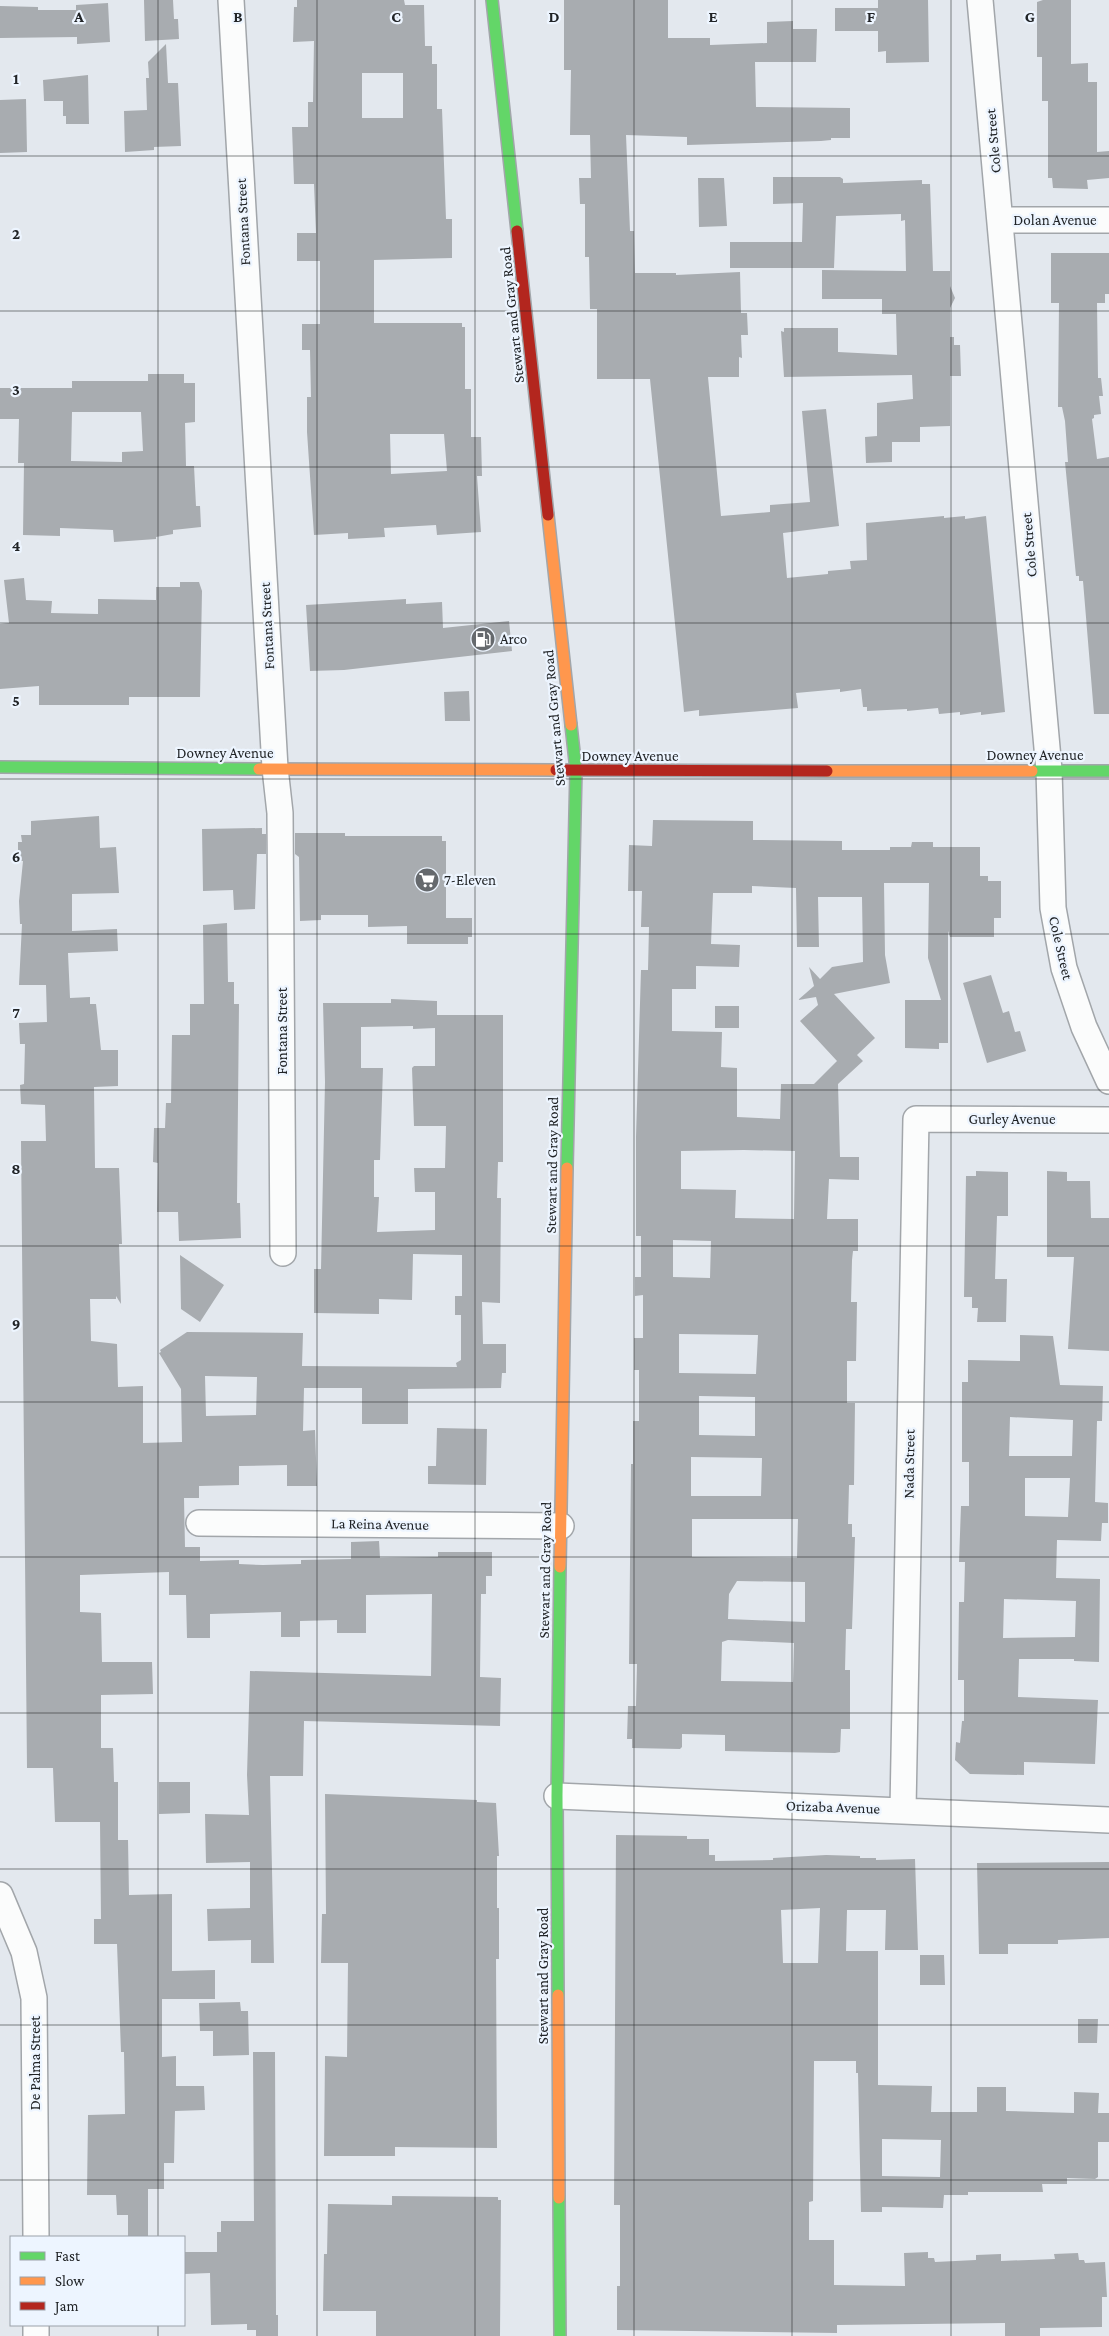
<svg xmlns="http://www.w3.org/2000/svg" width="1109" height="2336" font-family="'Crimson Pro',serif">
<rect width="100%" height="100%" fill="#e3e8ee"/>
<path fill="#a8acb0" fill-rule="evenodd" d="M 144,0 L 173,0 L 174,19 L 178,19 L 179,39 L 145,41 Z
M 297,0 L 404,0 L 405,5 L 424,5 L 425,46 L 432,46 L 432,64 L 437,64 L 437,109 L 442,109 L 446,219 L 452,219 L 452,258 L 374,260 L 374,323 L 462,323 L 462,327 L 465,327 L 465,389 L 471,389 L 471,437 L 481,437 L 482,476 L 477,476 L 481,532 L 437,535 L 436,525 L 384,528 L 385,537 L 348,539 L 348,533 L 314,535 L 307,432 L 307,397 L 311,397 L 310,350 L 302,350 L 302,324 L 320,324 L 320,261 L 297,261 L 297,233 L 316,233 L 314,184 L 294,184 L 292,127 L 308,127 L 308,102 L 313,102 L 314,41 L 293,42 L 294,7 L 297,7 ZM 362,73 L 403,73 L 403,118 L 362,118 ZM 390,434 L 444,434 L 447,471 L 391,474 Z
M 564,0 L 668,0 L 668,38 L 710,38 L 710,45 L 767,43 L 767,22 L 793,21 L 793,29 L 817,29 L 816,62 L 755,62 L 756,107 L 850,108 L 850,138 L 831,138 L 831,140 L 821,141 L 687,145 L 687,137 L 626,135 L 630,231 L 634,231 L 635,273 L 676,273 L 676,275 L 740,272 L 741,313 L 747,313 L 748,335 L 741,335 L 742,358 L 739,357 L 739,377 L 708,377 L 721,516 L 770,512 L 770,505 L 810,502 L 802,411 L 826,409 L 839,526 L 783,533 L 787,578 L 828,574 L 828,571 L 851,569 L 850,561 L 867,560 L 866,523 L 944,516 L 944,518 L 965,516 L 965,519 L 986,516 L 1005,712 L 981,715 L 981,712 L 960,715 L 960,712 L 939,714 L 938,708 L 907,711 L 907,709 L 867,711 L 867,707 L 863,707 L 861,689 L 840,692 L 840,689 L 796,693 L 798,708 L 699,716 L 699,710 L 684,712 L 650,379 L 597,379 L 597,309 L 590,309 L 589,257 L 585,257 L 585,204 L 580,204 L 579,178 L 591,178 L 590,135 L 570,135 L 571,70 L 564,70 Z
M 878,0 L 928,0 L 929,62 L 886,63 L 886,51 L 878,52 L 878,31 L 835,31 L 835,8 L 878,8 Z
M 1043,0 L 1071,0 L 1071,64 L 1088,63 L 1088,82 L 1097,82 L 1097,152 L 1109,151 L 1109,178 L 1087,180 L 1088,189 L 1053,188 L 1052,178 L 1048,178 L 1048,101 L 1042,101 L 1042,57 L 1037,57 L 1037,2 Z
M 108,3 L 110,42 L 77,44 L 77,37 L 0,38 L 0,6 L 38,7 L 38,10 L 76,10 L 76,5 Z
M 166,44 L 168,83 L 178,83 L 181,146 L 154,147 L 154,150 L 125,152 L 124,111 L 147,110 L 146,78 L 149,78 L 148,62 Z
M 88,75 L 89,124 L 66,124 L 66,116 L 63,116 L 63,101 L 44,101 L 43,80 Z
M 26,99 L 27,152 L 0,153 L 0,100 Z
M 773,177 L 840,177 L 843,179 L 843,183 L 922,180 L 922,184 L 930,184 L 933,271 L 950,271 L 950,286 L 955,298 L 950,308 L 950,337 L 954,337 L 954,345 L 960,345 L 961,376 L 950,376 L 950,426 L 920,427 L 920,442 L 892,442 L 892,462 L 866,463 L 865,437 L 877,436 L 877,403 L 913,399 L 912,375 L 784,377 L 781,331 L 784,332 L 784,328 L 838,328 L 838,352 L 897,355 L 896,314 L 882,314 L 882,299 L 822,299 L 822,270 L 906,271 L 905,220 L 901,221 L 901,214 L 836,216 L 834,268 L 730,268 L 730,242 L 802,242 L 803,203 L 773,204 Z
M 698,178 L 724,178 L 727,226 L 699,227 Z
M 1051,253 L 1109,253 L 1109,294 L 1105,294 L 1105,303 L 1097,303 L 1098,378 L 1101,378 L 1103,396 L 1099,396 L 1101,414 L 1094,415 L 1094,418 L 1092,419 L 1097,459 L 1109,457 L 1109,714 L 1094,714 L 1083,581 L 1079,581 L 1079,576 L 1076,576 L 1065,462 L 1068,462 L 1065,421 L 1062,407 L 1058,407 L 1059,303 L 1051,303 Z
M 148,374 L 184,374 L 184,383 L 195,383 L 195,422 L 185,423 L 186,466 L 194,466 L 196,506 L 200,506 L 201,527 L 173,530 L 173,534 L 156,537 L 156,539 L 114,542 L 113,530 L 60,528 L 60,536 L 23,535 L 24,463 L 18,463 L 19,419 L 0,419 L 0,388 L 72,388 L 72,381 L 148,381 ZM 72,412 L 141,412 L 143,451 L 122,452 L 122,462 L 71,461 Z
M 24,578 L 26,600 L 52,601 L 51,613 L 98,614 L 98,599 L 156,600 L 156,587 L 180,587 L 180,582 L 199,582 L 202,591 L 200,697 L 129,697 L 129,705 L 39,705 L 39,686 L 0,689 L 0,624 L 9,623 L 4,580 Z
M 406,599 L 406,604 L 442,602 L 443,628 L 509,621 L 512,651 L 344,670 L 310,671 L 306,605 Z
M 469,691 L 470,721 L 445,721 L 444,692 Z
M 99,816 L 100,848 L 116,847 L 119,893 L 72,894 L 72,931 L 117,929 L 118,951 L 68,953 L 70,998 L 90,997 L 90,1004 L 96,1004 L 101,1050 L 118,1050 L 118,1086 L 94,1087 L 95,1168 L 119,1168 L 122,1244 L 119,1244 L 121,1304 L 116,1296 L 116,1299 L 90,1299 L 91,1341 L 117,1344 L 118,1387 L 143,1386 L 143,1443 L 182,1442 L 181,1389 L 159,1353 L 161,1352 L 160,1350 L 187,1332 L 303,1333 L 302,1366 L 457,1367 L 456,1363 L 461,1360 L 461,1315 L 455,1315 L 455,1296 L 462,1296 L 462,1255 L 413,1254 L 412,1300 L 379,1299 L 379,1314 L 314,1313 L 314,1269 L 321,1269 L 325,1082 L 323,1003 L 391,1003 L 391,999 L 437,1001 L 437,1015 L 503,1015 L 503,1162 L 498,1162 L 497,1198 L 501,1198 L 500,1303 L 482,1302 L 483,1344 L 506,1344 L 506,1373 L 502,1373 L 501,1388 L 408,1389 L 408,1424 L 362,1424 L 362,1388 L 304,1388 L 303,1431 L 315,1430 L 317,1486 L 287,1486 L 287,1465 L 239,1466 L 239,1485 L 199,1486 L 199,1498 L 184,1498 L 185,1547 L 200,1547 L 200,1561 L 239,1560 L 239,1564 L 263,1565 L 301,1564 L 301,1560 L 351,1559 L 351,1542 L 379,1541 L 380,1558 L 438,1557 L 438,1552 L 492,1552 L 492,1576 L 486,1576 L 486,1594 L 481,1594 L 480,1677 L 501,1678 L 500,1726 L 304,1721 L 303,1776 L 270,1776 L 274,1963 L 251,1963 L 251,1940 L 208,1941 L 207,1909 L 250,1908 L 250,1862 L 206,1863 L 205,1814 L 249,1815 L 247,1775 L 250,1671 L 431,1676 L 432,1594 L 366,1595 L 366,1633 L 337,1633 L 337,1620 L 300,1621 L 300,1637 L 281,1637 L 281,1612 L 210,1614 L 210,1638 L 187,1638 L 186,1595 L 169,1595 L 169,1572 L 80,1575 L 80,1612 L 101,1613 L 102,1662 L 152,1662 L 153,1694 L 101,1695 L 101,1748 L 113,1748 L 114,1782 L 118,1782 L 118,1840 L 128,1840 L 129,1895 L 172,1894 L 172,1971 L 215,1970 L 215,1999 L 162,1999 L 162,2057 L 176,2056 L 176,2086 L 204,2086 L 205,2110 L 175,2111 L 174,2163 L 164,2163 L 164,2189 L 148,2189 L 148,2237 L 128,2237 L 128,2215 L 117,2215 L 116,2195 L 87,2195 L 88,2115 L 125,2114 L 124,2052 L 121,2052 L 117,1944 L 94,1944 L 94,1919 L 101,1919 L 100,1822 L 55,1822 L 53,1768 L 27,1768 L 21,1141 L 46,1141 L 45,1105 L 21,1104 L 20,1085 L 24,1084 L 25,1044 L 20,1044 L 19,1023 L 47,1022 L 46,985 L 19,985 L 22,924 L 20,924 L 19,901 L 23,861 L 18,861 L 18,842 L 22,842 L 21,835 L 31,835 L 31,821 ZM 413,1026 L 413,1029 L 435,1028 L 435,1066 L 414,1066 L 412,1068 L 414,1126 L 446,1126 L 445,1168 L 414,1168 L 415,1192 L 435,1192 L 435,1230 L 377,1232 L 379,1197 L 374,1197 L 374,1160 L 380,1160 L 383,1068 L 361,1068 L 361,1027 ZM 205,1376 L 257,1377 L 256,1415 L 206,1416 Z
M 653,820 L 753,821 L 753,840 L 842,841 L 842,850 L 890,850 L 890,847 L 911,847 L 912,842 L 933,842 L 933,847 L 980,847 L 980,876 L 988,876 L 988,881 L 1001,881 L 1001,918 L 994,918 L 994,937 L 950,937 L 948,931 L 948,1043 L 939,1043 L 939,1049 L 905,1048 L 905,1000 L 941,1000 L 928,958 L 929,883 L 884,883 L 885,955 L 890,983 L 834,994 L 875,1038 L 857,1055 L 863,1061 L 838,1084 L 840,1157 L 859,1157 L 859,1180 L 829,1179 L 827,1219 L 858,1219 L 858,1251 L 853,1251 L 852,1260 L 851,1302 L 857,1302 L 856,1361 L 847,1361 L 847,1403 L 855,1403 L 854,1485 L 849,1485 L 848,1524 L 852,1524 L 852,1537 L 855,1537 L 854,1571 L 852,1629 L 846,1629 L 845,1670 L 850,1670 L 850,1729 L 841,1729 L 840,1752 L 835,1753 L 725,1751 L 725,1735 L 682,1734 L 682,1747 L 680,1749 L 632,1748 L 632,1739 L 627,1739 L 628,1706 L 636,1706 L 637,1664 L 629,1664 L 631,1464 L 633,1464 L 633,1421 L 639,1421 L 639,1370 L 634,1370 L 634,1338 L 643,1338 L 643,1295 L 635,1296 L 635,1277 L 641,1277 L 641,1236 L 636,1236 L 636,1137 L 641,970 L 648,970 L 649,927 L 641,927 L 642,891 L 628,891 L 629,845 L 652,846 ZM 752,886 L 796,888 L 797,947 L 819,947 L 818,897 L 862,897 L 863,962 L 832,967 L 820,979 L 809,967 L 814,986 L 798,1000 L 816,997 L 818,1005 L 800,1021 L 837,1061 L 814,1084 L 781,1084 L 780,1119 L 737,1117 L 737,1068 L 721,1067 L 722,1032 L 672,1031 L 672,989 L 696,989 L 696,966 L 739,967 L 740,945 L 711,944 L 713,893 L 752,893 ZM 744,1150 L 795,1151 L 794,1219 L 735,1218 L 736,1190 L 681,1189 L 681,1151 ZM 673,1240 L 711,1241 L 710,1278 L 673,1277 ZM 679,1334 L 758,1335 L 756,1374 L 679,1373 ZM 699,1396 L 755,1397 L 755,1436 L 699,1435 ZM 691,1457 L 762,1458 L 761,1496 L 691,1496 ZM 692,1519 L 798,1519 L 797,1558 L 692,1557 ZM 737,1581 L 805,1582 L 805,1622 L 728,1619 L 729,1594 ZM 728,1640 L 794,1643 L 793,1682 L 721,1681 L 722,1642 Z
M 262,828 L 262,834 L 266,834 L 266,854 L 257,854 L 255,909 L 234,910 L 233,890 L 203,891 L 202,829 Z
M 295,833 L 345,833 L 345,836 L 442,836 L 442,841 L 446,841 L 446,918 L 472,918 L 472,937 L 468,937 L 468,944 L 407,944 L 407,926 L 368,927 L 368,915 L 321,915 L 321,920 L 300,921 L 299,857 L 295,854 Z
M 227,923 L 228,982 L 234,982 L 234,1004 L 239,1004 L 237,1203 L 240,1203 L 241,1238 L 179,1241 L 178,1212 L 157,1212 L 158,1163 L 153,1162 L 154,1128 L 165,1128 L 166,1103 L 171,1103 L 172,1035 L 190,1035 L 190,1004 L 204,1004 L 203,925 Z
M 991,975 L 1003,1013 L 1009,1011 L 1015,1032 L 1020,1031 L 1026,1051 L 987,1063 L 963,983 Z
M 715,1006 L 739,1006 L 739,1028 L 715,1028 Z
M 976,1171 L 1008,1172 L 1008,1216 L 997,1216 L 995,1279 L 1007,1279 L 1006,1322 L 977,1322 L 978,1308 L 972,1308 L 972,1297 L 964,1297 L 966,1176 L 976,1176 Z
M 1047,1171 L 1067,1172 L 1067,1181 L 1090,1181 L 1091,1218 L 1109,1218 L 1109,1351 L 1068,1349 L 1074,1257 L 1047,1257 Z
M 180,1255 L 224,1285 L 200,1322 L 181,1309 Z
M 1020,1335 L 1053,1336 L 1060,1385 L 1103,1386 L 1102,1421 L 1097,1421 L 1095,1502 L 1108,1503 L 1108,1523 L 1102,1523 L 1101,1541 L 1057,1540 L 1056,1578 L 1100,1579 L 1099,1662 L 1074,1661 L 1074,1659 L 1019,1659 L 1018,1697 L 1098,1700 L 1095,1764 L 1024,1762 L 1024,1775 L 970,1774 L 955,1760 L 956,1742 L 960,1743 L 962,1721 L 964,1721 L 964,1680 L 958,1680 L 959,1602 L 964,1602 L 965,1562 L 959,1562 L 961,1506 L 969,1506 L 969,1462 L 962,1462 L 962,1382 L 968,1382 L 968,1360 L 1020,1361 ZM 1010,1417 L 1073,1420 L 1072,1456 L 1009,1456 ZM 1025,1478 L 1070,1478 L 1068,1517 L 1025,1516 ZM 1004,1599 L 1076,1601 L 1075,1637 L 1003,1638 Z
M 437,1428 L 487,1429 L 486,1485 L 428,1484 L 428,1466 L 436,1466 Z
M 159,1782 L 190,1782 L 190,1813 L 159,1814 Z
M 325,1794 L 477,1800 L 477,1802 L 496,1803 L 499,1856 L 497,1856 L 497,1908 L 499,1908 L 499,1959 L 496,1959 L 497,2148 L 395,2147 L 395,2156 L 324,2156 L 325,2056 L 347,2057 L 348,1963 L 321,1963 L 322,1914 L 326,1914 Z
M 616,1835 L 687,1836 L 687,1839 L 709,1839 L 709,1855 L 715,1855 L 715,1861 L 773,1860 L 773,1858 L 826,1855 L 860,1856 L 860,1858 L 876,1858 L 876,1860 L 915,1859 L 918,1950 L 885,1950 L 886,1910 L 847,1910 L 846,1951 L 878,1951 L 878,2085 L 932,2086 L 931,2112 L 977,2112 L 977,2087 L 1006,2087 L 1006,2111 L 1074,2113 L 1074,2092 L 1099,2093 L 1098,2113 L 1109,2113 L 1109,2142 L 1098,2142 L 1098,2177 L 1095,2179 L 1067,2178 L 1067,2184 L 1042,2184 L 1043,2192 L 968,2192 L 968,2195 L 944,2195 L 943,2208 L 882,2207 L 882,2212 L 861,2212 L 858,2073 L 856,2073 L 856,2061 L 814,2061 L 813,2201 L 809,2202 L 809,2240 L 834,2240 L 834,2285 L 905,2286 L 904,2253 L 928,2252 L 928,2258 L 934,2258 L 935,2262 L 976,2260 L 976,2255 L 1001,2254 L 1001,2261 L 1055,2259 L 1054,2254 L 1078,2253 L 1079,2260 L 1084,2260 L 1085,2263 L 1105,2262 L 1107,2297 L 1102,2297 L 1102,2327 L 1040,2328 L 1040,2336 L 1005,2336 L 1005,2323 L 837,2325 L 837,2333 L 617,2330 L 617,2286 L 620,2286 L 620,2205 L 614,2205 ZM 820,1908 L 818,1963 L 783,1963 L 781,1910 ZM 882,2139 L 941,2140 L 940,2177 L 882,2176 Z
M 1109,1862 L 1109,1938 L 1058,1940 L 1058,1944 L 1008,1944 L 1008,1954 L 979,1954 L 977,1863 Z
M 920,1955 L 944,1955 L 945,1985 L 920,1985 Z
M 240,2002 L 241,2011 L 248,2011 L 249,2055 L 213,2056 L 213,2031 L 200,2031 L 199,2003 Z
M 1078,2019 L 1098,2019 L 1097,2043 L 1078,2043 Z
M 253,2052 L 275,2052 L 276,2315 L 278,2315 L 278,2336 L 256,2336 L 256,2330 L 247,2330 L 247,2324 L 211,2325 L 210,2273 L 184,2274 L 184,2252 L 217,2252 L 217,2232 L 221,2232 L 221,2221 L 254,2221 Z
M 392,2196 L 498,2197 L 498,2200 L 501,2200 L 500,2336 L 376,2336 L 376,2311 L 323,2311 L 324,2254 L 327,2254 L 328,2204 L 392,2205 Z"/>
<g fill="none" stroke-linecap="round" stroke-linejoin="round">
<defs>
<path id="street" d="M 231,0 L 275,768 L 280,813 L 283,1253
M 980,0 L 1049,770 L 1053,908 L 1064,968 L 1084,1027 L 1109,1081
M 1000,220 L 1109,220
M 199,1523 L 561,1526
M 557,1796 L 1109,1820
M 903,1809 L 916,1119 L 1109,1120
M 0,1895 L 24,1952 L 34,1998 L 36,2237
M 36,2325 L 36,2336"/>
<path id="fast" d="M 492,0 L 517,231
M 0,767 L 259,769
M 1032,771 L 1109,771
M 567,1168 L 576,770 L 571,725
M 558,1995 L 557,1796 L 560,1567
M 559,2198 L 560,2336"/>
<path id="slow" d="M 548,515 L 571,725
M 259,769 L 556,770
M 827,771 L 1032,771
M 560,1567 L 567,1168
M 558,1995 L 559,2198"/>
<path id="jam" d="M 517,231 L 548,515
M 556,770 L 827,771"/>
</defs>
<use href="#street" stroke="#a2a6aa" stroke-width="28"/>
<use href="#fast" stroke="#a2a6aa" stroke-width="14"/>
<use href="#slow" stroke="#a2a6aa" stroke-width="14"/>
<use href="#jam" stroke="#a2a6aa" stroke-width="14"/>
<use href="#street" stroke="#fbfcfc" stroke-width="25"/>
<use href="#fast" stroke="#63d668" stroke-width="11"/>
<use href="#slow" stroke="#ff974d" stroke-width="11"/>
<use href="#jam" stroke="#b3261e" stroke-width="11"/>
</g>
<path fill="none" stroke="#212427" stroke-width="1" stroke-opacity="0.55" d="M 158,0 L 158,2237M 317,0 L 317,2336M 475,0 L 475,2336M 634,0 L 634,2336M 792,0 L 792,2336M 951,0 L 951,2336M 0,156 L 1109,156M 0,311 L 1109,311M 0,467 L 1109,467M 0,623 L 1109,623M 0,779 L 1109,779M 0,934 L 1109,934M 0,1090 L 1109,1090M 0,1246 L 1109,1246M 0,1402 L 1109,1402M 0,1557 L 1109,1557M 0,1713 L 1109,1713M 0,1869 L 1109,1869M 0,2025 L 1109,2025M 0,2180 L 1109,2180M 158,2325 L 158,2336"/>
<defs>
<symbol id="fuel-disc" viewBox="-11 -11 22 22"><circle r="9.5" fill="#65696d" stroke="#edf5ff"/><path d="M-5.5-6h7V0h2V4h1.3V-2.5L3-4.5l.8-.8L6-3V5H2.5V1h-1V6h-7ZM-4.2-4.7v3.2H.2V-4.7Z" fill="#fff"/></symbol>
<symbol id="supermarket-disc" viewBox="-11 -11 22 22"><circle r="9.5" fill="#65696d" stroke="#edf5ff"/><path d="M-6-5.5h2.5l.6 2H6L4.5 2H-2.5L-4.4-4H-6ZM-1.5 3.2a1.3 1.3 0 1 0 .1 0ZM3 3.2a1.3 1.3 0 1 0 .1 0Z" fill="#fff"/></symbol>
</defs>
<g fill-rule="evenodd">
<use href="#fuel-disc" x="469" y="625" width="28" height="28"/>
<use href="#supermarket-disc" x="413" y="866" width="28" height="28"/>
</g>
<g text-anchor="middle" stroke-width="4.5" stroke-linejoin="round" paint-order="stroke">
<g font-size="15" fill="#212427" stroke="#edf5ff">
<text transform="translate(993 141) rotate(-95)" y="5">Cole Street</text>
<text x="1055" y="225">Dolan Avenue</text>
<text transform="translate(243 222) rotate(-93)" y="5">Fontana Street</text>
<text transform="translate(512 315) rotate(-96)" y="5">Stewart and Gray Road</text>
<text transform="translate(1029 545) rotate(-95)" y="5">Cole Street</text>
<text transform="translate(267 626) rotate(-93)" y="5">Fontana Street</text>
<text transform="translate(554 718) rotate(-95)" y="5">Stewart and Gray Road</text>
<text x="225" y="758">Downey Avenue</text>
<text x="1035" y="760">Downey Avenue</text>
<text x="630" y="761">Downey Avenue</text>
<text transform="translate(1061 948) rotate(77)" y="5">Cole Street</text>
<text transform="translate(282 1031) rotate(-90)" y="5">Fontana Street</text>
<text x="1012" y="1124">Gurley Avenue</text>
<text transform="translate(552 1165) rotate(-89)" y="5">Stewart and Gray Road</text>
<text transform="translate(909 1464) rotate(-89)" y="5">Nada Street</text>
<text transform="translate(380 1524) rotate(1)" y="5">La Reina Avenue</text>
<text transform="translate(545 1570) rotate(-89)" y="5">Stewart and Gray Road</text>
<text transform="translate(833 1807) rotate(2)" y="5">Orizaba Avenue</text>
<text transform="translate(543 1976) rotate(-90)" y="5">Stewart and Gray Road</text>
<text transform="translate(35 2063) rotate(-90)" y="5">De Palma Street</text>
</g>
<g font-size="15" fill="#212427" stroke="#edf5ff" text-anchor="start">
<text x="500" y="644">Arco</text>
<text x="444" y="885">7-Eleven</text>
</g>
</g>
<g font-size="16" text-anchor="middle" font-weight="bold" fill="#212427" stroke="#edf5ff" stroke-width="4.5" stroke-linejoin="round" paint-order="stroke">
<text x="79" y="22">A</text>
<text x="238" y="22">B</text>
<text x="396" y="22">C</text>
<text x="554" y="22">D</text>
<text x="713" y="22">E</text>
<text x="871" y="22">F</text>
<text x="1030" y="22">G</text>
<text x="16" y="84">1</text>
<text x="16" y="239">2</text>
<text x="16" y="395">3</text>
<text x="16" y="551">4</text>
<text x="16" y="706">5</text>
<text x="16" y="862">6</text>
<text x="16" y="1018">7</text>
<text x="16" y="1174">8</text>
<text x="16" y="1329">9</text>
</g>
<rect x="10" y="2236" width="175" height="90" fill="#edf5ff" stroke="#9ba1a9"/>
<rect x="20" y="2252" width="25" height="8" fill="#63d668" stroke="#9ba1a9"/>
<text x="55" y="2261" font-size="15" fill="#212427">Fast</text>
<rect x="20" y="2277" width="25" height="8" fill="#ff974d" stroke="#9ba1a9"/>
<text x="55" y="2286" font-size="15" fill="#212427">Slow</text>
<rect x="20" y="2302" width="25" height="8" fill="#b3261e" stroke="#9ba1a9"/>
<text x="55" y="2311" font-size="15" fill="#212427">Jam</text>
</svg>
